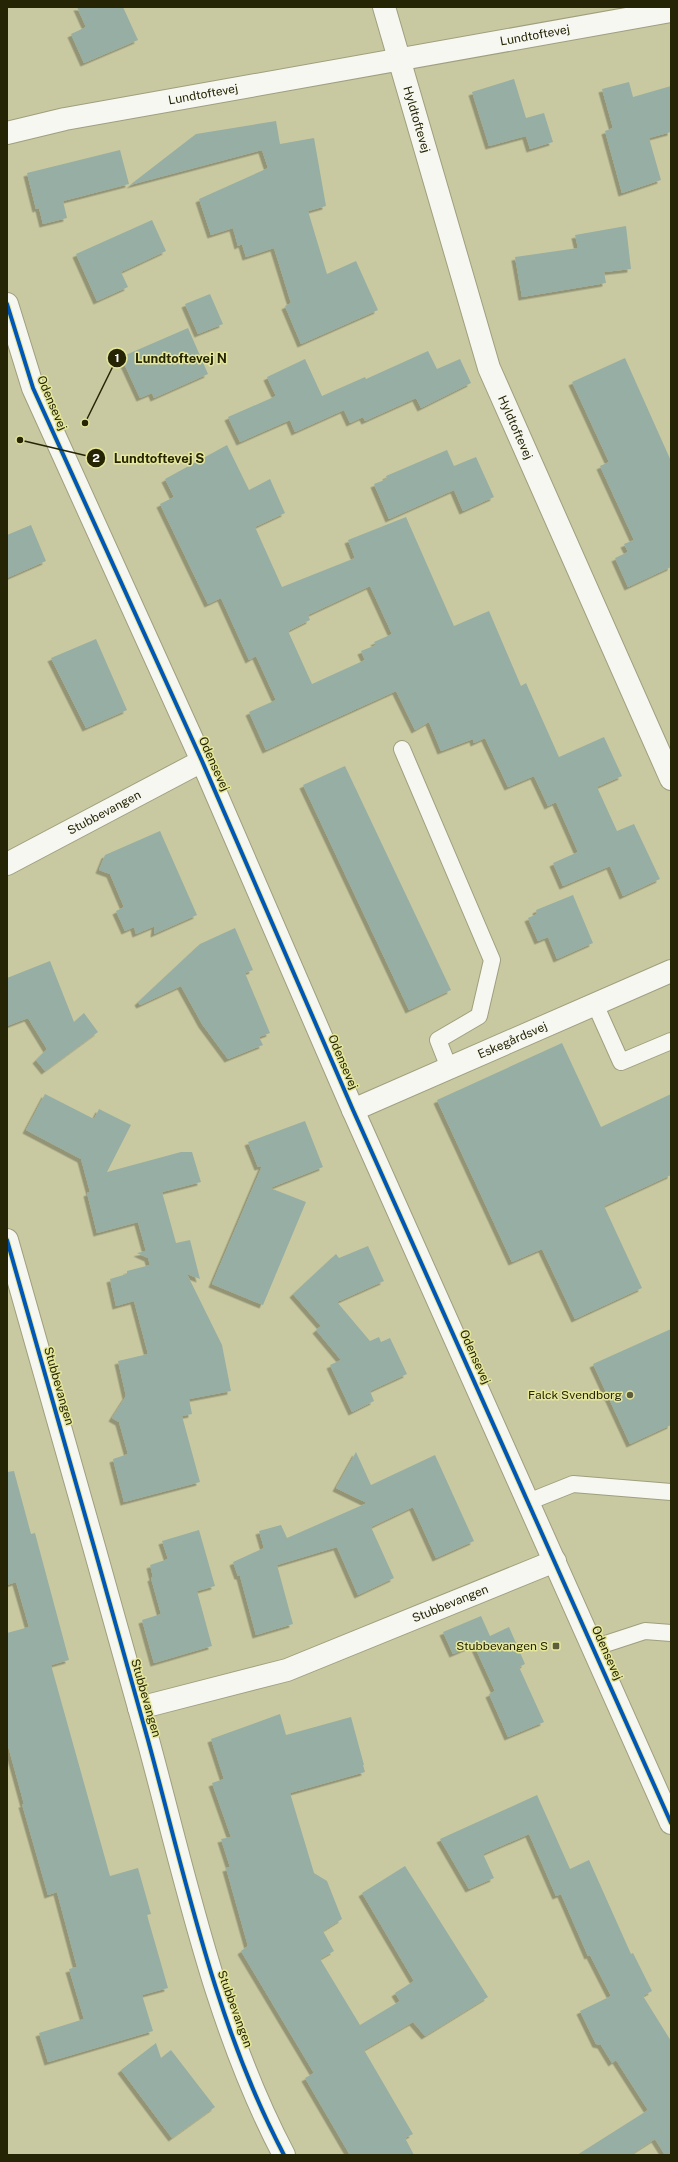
<svg xmlns="http://www.w3.org/2000/svg" width="678" height="2162" font-family="'Public Sans',sans-serif">
<defs>
<filter id="shadow"><feDropShadow dx="-3.5" dy="3.5" stdDeviation="0" flood-color="#0004"/></filter>
</defs>
<rect width="100%" height="100%" fill="#c8c9a0"/>
<path fill="#97aea5" fill-rule="evenodd" filter="url(#shadow)" d="M 77,7 L 123,7 L 138,40 L 84,63 L 71,34 L 86,27 Z
M 514,79 L 526,118 L 544,113 L 553,142 L 530,149 L 526,136 L 489,146 L 472,92 Z
M 629,82 L 633,97 L 671,86 L 671,132 L 649,138 L 661,180 L 622,193 L 605,131 L 613,128 L 602,89 Z
M 276,121 L 280,144 L 314,138 L 326,206 L 308,211 L 327,274 L 356,261 L 378,310 L 301,344 L 285,306 L 291,303 L 274,248 L 246,257 L 242,244 L 238,246 L 233,228 L 211,235 L 199,199 L 268,168 L 262,150 L 130,185 L 196,134 Z
M 120,150 L 129,184 L 63,201 L 67,218 L 43,224 L 39,208 L 36,209 L 27,173 Z
M 152,220 L 166,251 L 121,272 L 128,287 L 97,301 L 76,254 Z
M 626,226 L 631,269 L 604,272 L 606,283 L 522,297 L 515,257 L 578,248 L 575,235 Z
M 210,294 L 223,324 L 198,334 L 185,304 Z
M 188,328 L 208,374 L 154,398 L 152,393 L 140,398 L 121,357 Z
M 428,351 L 437,369 L 460,359 L 471,383 L 421,408 L 416,398 L 365,421 L 363,417 L 350,423 L 344,410 L 295,432 L 290,420 L 240,442 L 228,417 L 276,396 L 267,377 L 305,359 L 322,396 L 365,377 L 366,379 Z
M 625,358 L 671,461 L 671,567 L 628,587 L 615,558 L 628,552 L 624,544 L 634,540 L 600,466 L 609,462 L 572,382 Z
M 227,445 L 249,490 L 270,479 L 285,513 L 255,527 L 282,587 L 355,558 L 348,540 L 406,517 L 454,626 L 489,611 L 521,686 L 526,683 L 559,757 L 604,737 L 622,776 L 597,787 L 617,831 L 634,824 L 660,879 L 623,896 L 610,866 L 563,886 L 553,863 L 578,852 L 556,802 L 548,806 L 534,776 L 508,787 L 485,738 L 474,743 L 473,739 L 441,751 L 429,722 L 415,730 L 396,691 L 266,750 L 249,712 L 276,700 L 256,656 L 249,660 L 221,598 L 208,604 L 160,504 L 174,497 L 165,479 ZM 370,586 L 392,634 L 374,642 L 376,645 L 361,651 L 365,660 L 312,684 L 288,631 L 310,620 L 308,615 Z
M 447,450 L 454,466 L 476,457 L 494,497 L 463,511 L 454,490 L 389,519 L 374,484 L 387,479 L 386,476 Z
M 31,525 L 46,561 L 7,578 L 7,535 Z
M 96,639 L 127,710 L 86,728 L 51,658 Z
M 345,766 L 451,990 L 409,1010 L 303,785 Z
M 160,831 L 197,915 L 154,934 L 155,926 L 136,934 L 134,927 L 125,931 L 116,911 L 124,907 L 110,874 L 99,870 L 105,855 Z
M 573,895 L 593,943 L 557,959 L 548,937 L 538,941 L 528,918 L 537,914 L 536,910 Z
M 235,928 L 253,970 L 245,973 L 270,1033 L 259,1037 L 263,1045 L 228,1059 L 202,1024 L 181,986 L 140,1005 L 138,1002 L 200,944 Z
M 50,961 L 74,1022 L 84,1013 L 98,1032 L 45,1071 L 36,1060 L 47,1049 L 28,1018 L 7,1026 L 7,978 Z
M 562,1043 L 601,1127 L 671,1094 L 671,1175 L 604,1206 L 642,1288 L 575,1319 L 542,1249 L 512,1262 L 437,1100 Z
M 45,1094 L 94,1119 L 99,1109 L 131,1125 L 107,1172 L 181,1152 L 192,1152 L 201,1182 L 162,1192 L 176,1243 L 190,1240 L 200,1279 L 187,1274 L 222,1345 L 231,1391 L 189,1399 L 192,1414 L 182,1416 L 200,1482 L 124,1502 L 113,1459 L 128,1454 L 119,1422 L 112,1418 L 126,1396 L 118,1361 L 148,1354 L 134,1301 L 116,1306 L 110,1279 L 127,1274 L 127,1271 L 150,1265 L 148,1258 L 137,1253 L 146,1251 L 138,1222 L 97,1233 L 87,1193 L 90,1192 L 81,1159 L 26,1130 Z
M 305,1121 L 323,1167 L 270,1188 L 306,1202 L 263,1305 L 212,1284 L 262,1166 L 258,1167 L 248,1142 Z
M 368,1246 L 384,1281 L 337,1302 L 370,1341 L 379,1337 L 381,1342 L 390,1338 L 407,1374 L 370,1391 L 374,1401 L 352,1412 L 330,1365 L 341,1360 L 316,1330 L 321,1326 L 293,1294 L 336,1254 L 339,1258 Z
M 671,1329 L 671,1425 L 630,1444 L 593,1364 Z
M 356,1452 L 371,1485 L 435,1455 L 474,1541 L 436,1558 L 413,1507 L 371,1527 L 394,1578 L 358,1595 L 337,1547 L 277,1565 L 293,1624 L 256,1635 L 240,1576 L 238,1576 L 233,1562 L 264,1548 L 259,1531 L 281,1525 L 287,1538 L 367,1503 L 336,1488 Z
M 14,1471 L 31,1534 L 35,1533 L 69,1660 L 51,1665 L 110,1876 L 138,1868 L 151,1914 L 147,1915 L 168,1988 L 142,1995 L 153,2031 L 48,2062 L 39,2033 L 84,2019 L 69,1969 L 77,1967 L 57,1892 L 48,1895 L 22,1804 L 24,1804 L 7,1742 L 7,1633 L 29,1627 L 16,1582 L 7,1585 L 7,1472 Z
M 199,1530 L 215,1586 L 197,1591 L 212,1646 L 154,1663 L 142,1620 L 161,1614 L 151,1578 L 153,1577 L 150,1565 L 168,1559 L 162,1541 Z
M 481,1616 L 490,1636 L 509,1627 L 525,1664 L 519,1667 L 544,1722 L 508,1737 L 489,1694 L 495,1691 L 474,1645 L 453,1654 L 443,1632 Z
M 280,1714 L 286,1735 L 351,1717 L 364,1765 L 363,1765 L 365,1772 L 290,1793 L 314,1873 L 327,1881 L 342,1919 L 323,1931 L 334,1951 L 320,1959 L 360,2025 L 400,2001 L 395,1993 L 414,1981 L 362,1893 L 405,1866 L 488,1997 L 425,2036 L 413,2022 L 364,2050 L 413,2134 L 405,2138 L 414,2155 L 350,2155 L 305,2078 L 314,2073 L 241,1951 L 248,1946 L 226,1868 L 230,1867 L 221,1839 L 231,1837 L 212,1783 L 224,1779 L 211,1739 Z
M 537,1795 L 570,1869 L 589,1860 L 631,1954 L 633,1953 L 652,1991 L 643,1996 L 671,2041 L 671,2155 L 665,2155 L 655,2139 L 630,2155 L 577,2155 L 648,2110 L 616,2060 L 612,2063 L 601,2045 L 596,2044 L 580,2011 L 611,1996 L 590,1955 L 588,1956 L 561,1894 L 556,1896 L 529,1834 L 483,1854 L 494,1878 L 469,1889 L 440,1839 Z
M 156,2043 L 161,2058 L 171,2050 L 215,2107 L 172,2138 L 121,2070 Z"/>
<g fill="none" stroke-linecap="round" stroke-linejoin="round">
<defs>
<path id="service" d="M 402,749 L 492,960 L 479,1016 L 438,1040 L 449,1068
M 595,1004 L 621,1062 L 671,1041
M 528,1502 L 573,1484 L 671,1492
M 593,1648 L 645,1631 L 671,1633"/>
<g id="minor">
<path id="s1" d="M 384,7 L 489,368 L 671,779"/>
<path id="s2" d="M 7,133 L 65,119 L 671,11"/>
<path id="s3" d="M 7,864 L 202,761"/>
<path id="s4" d="M 353,1110 L 671,971"/>
<path d="M 7,1240 C 54,1407 102,1573 148,1740 C 186,1880 216,2026 284,2155"/>
<path id="s5" d="M 139,1708 L 287,1670 L 555,1561"/>
</g>
<path id="tertiary" d="M 7,304 L 33,388 L 202,761 L 353,1110 L 671,1823"/>
</defs>
<use href="#service" stroke="#9f9f7f" stroke-width="18"/>
<use href="#minor" stroke="#9f9f7f" stroke-width="24"/>
<use href="#tertiary" stroke="#9f9f7f" stroke-width="24"/>
<use href="#service" stroke="#f7f7f1" stroke-width="16"/>
<use href="#minor" stroke="#f7f7f1" stroke-width="22"/>
<use href="#tertiary" stroke="#f7f7f1" stroke-width="22"/>
<defs>
<path id="cycleway" d="M 7,304 L 33,388 L 202,761 L 353,1110 L 671,1823
M 7,1240 C 54,1407 102,1573 148,1740 C 186,1880 216,2026 284,2155"/>
</defs>
<use href="#cycleway" stroke="#e5e79b" stroke-width="6"/>
<use href="#cycleway" stroke="#0057b8" stroke-width="4"/>
</g>
<g fill="#5e5e3c" stroke="#e5e79b" stroke-width="1.5">
<circle cx="630" cy="1395" r="4"/>
<rect x="552" y="1642" width="8" height="8" rx="2"/>
</g>
<g text-anchor="middle" stroke-width="3" stroke-linejoin="round" paint-order="stroke">
<g font-size="12" fill="#252506" stroke="#e5e79b">
<text dy="4" stroke="none"><textPath href="#s2" startOffset="537">Lundtoftevej</textPath></text>
<text dy="4" stroke="none"><textPath href="#s2" startOffset="200">Lundtoftevej</textPath></text>
<text dy="4" stroke="none"><textPath href="#s1" startOffset="117">Hyldtoftevej</textPath></text>
<text transform="translate(52 403) rotate(67)" y="4">Odensevej</text>
<text dy="4" stroke="none"><textPath href="#s1" startOffset="441">Hyldtoftevej</textPath></text>
<text transform="translate(214 764) rotate(66)" y="4">Odensevej</text>
<text dy="4" stroke="none"><textPath href="#s3" startOffset="110">Stubbevangen</textPath></text>
<text dy="4" stroke="none"><textPath href="#s4" startOffset="174">Eskegårdsvej</textPath></text>
<text transform="translate(343 1062) rotate(67)" y="4">Odensevej</text>
<text transform="translate(475 1357) rotate(66)" y="4">Odensevej</text>
<text transform="translate(59 1386) rotate(74)" y="4">Stubbevangen</text>
<text dy="4" stroke="none"><textPath href="#s5" startOffset="329">Stubbevangen</textPath></text>
<text transform="translate(607 1653) rotate(66)" y="4">Odensevej</text>
<text transform="translate(146 1698) rotate(74)" y="4">Stubbevangen</text>
<text transform="translate(235 2009) rotate(70)" y="4">Stubbevangen</text>
</g>
<g font-size="12" fill="#252506" stroke="#e5e79b" text-anchor="end">
<text x="622" y="1399">Falck Svendborg</text>
<text x="548" y="1650">Stubbevangen S</text>
</g>
</g>
<path fill="none" stroke="#252506" stroke-width="1.5" d="M85 423L117 358M20 440L96 458"/>
<g fill="#252506" stroke="#e5e79b" stroke-width="1.5">
<circle cx="85" cy="423" r="4"/>
<circle cx="20" cy="440" r="4"/>
<circle cx="117" cy="358" r="10"/>
<circle cx="96" cy="458" r="10"/>
</g>
<g font-size="12" text-anchor="middle" font-weight="bold" fill="#fff">
<text x="117" y="362">1</text>
<text x="96" y="462">2</text>
</g>
<g font-size="13" text-anchor="middle" font-weight="bold" fill="#252506" stroke="#e5e79b" stroke-width="3" stroke-linejoin="round" paint-order="stroke">
<text x="181" y="363">Lundtoftevej N</text>
<text x="159" y="463">Lundtoftevej S</text>
</g>
<rect width="678" height="2162" fill="none" stroke="#252506" stroke-width="16"/>
</svg>
